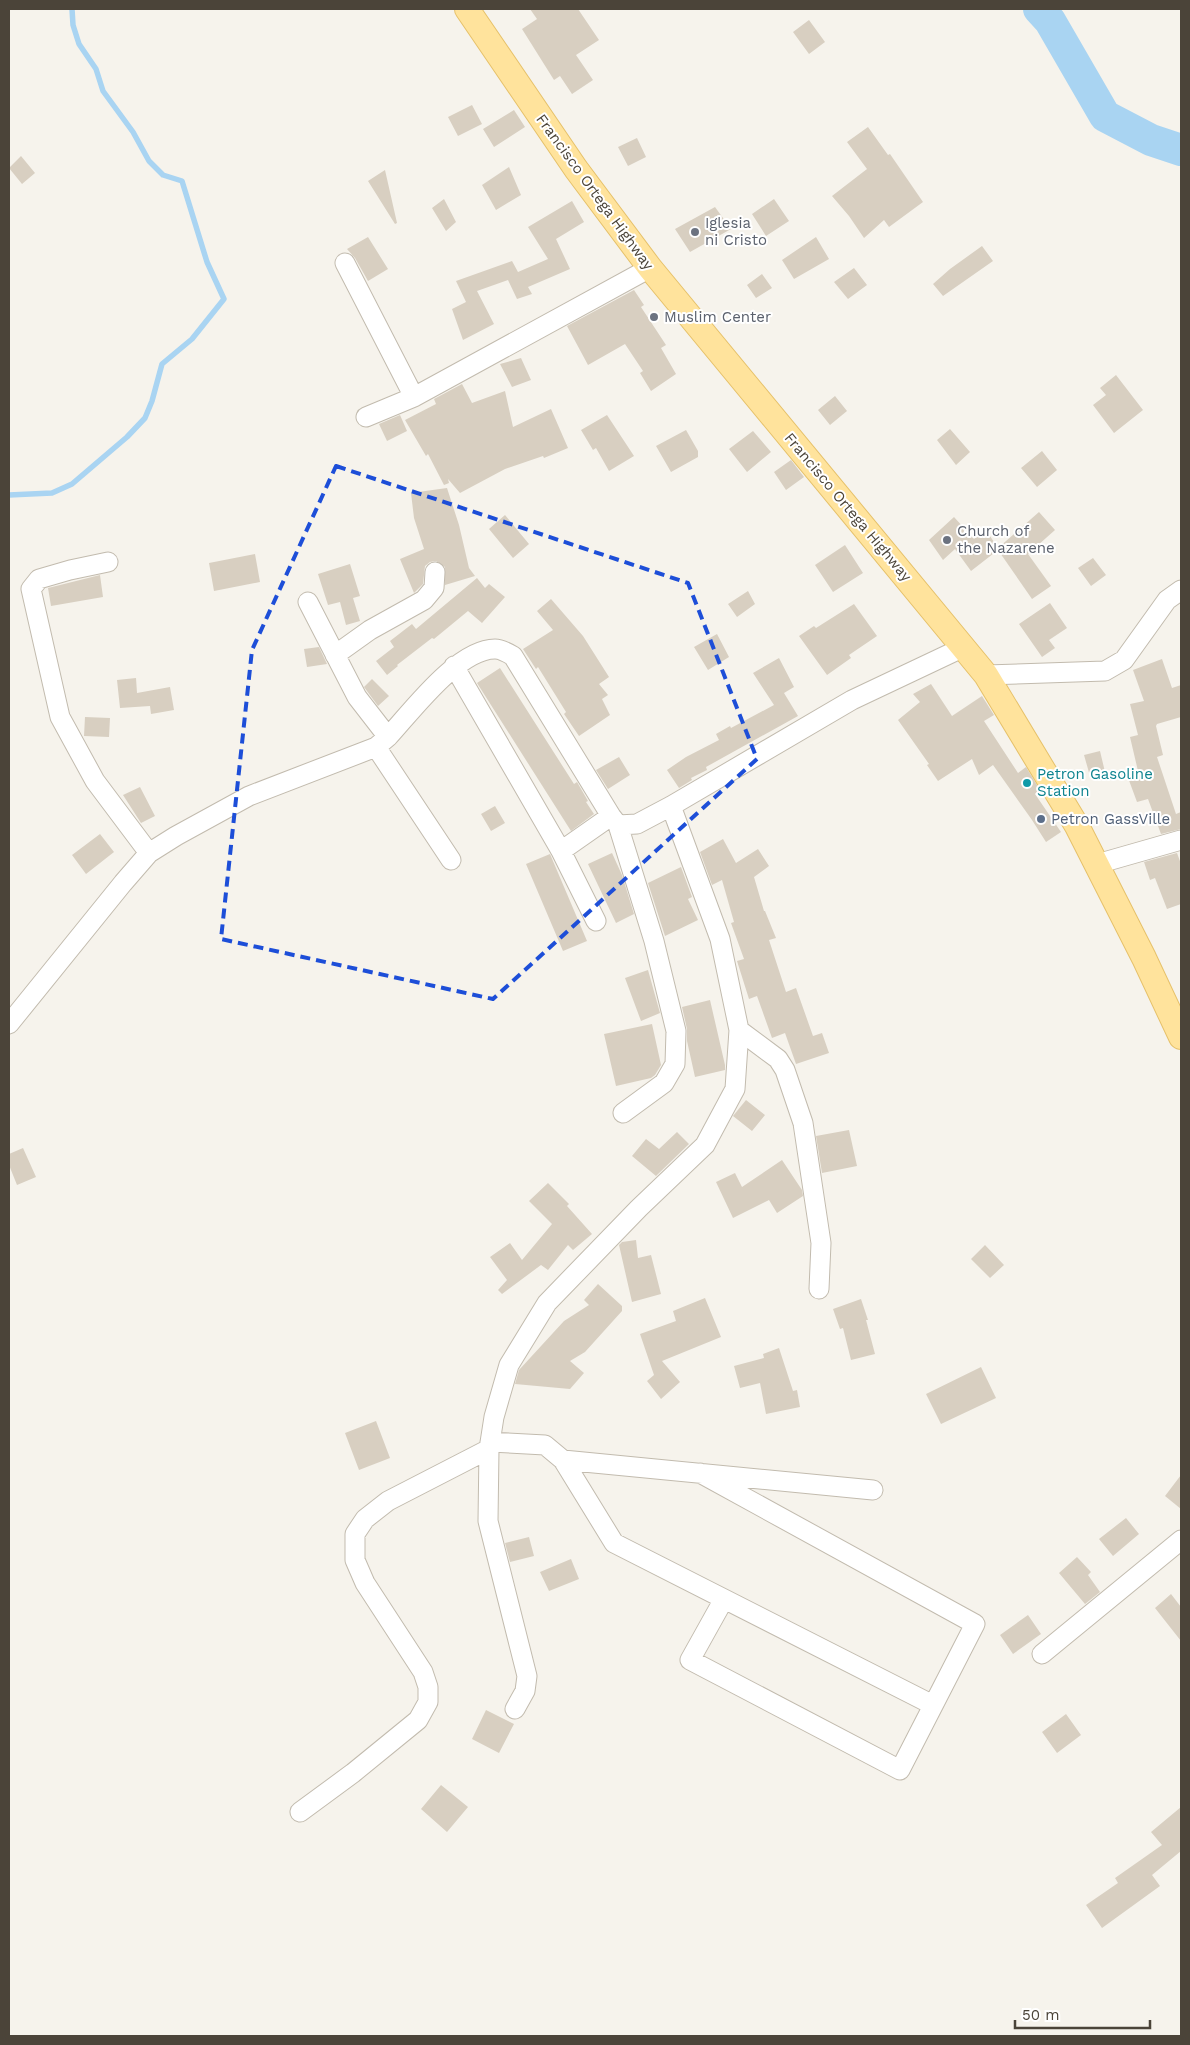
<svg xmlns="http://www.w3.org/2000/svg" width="1190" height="2045" font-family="'Work Sans',sans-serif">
<rect width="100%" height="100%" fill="#f6f3ec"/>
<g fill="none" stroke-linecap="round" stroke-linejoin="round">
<path stroke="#a9d4f2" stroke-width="5.5" d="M 9,495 L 52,493 L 72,484 L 127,437 L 145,418 L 152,401 L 162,364 L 192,339 L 224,299 L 207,262 L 182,181 L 163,175 L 149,161 L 133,132 L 103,91 L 96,69 L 79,44 L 73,25 L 72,9"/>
<path stroke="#a9d4f2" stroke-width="32" d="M 1039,9 L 1050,21 L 1105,116 L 1151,140 L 1181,150"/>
</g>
<path fill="#d8cfc1" d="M 530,9 L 578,9 L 599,40 L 576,55 L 593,80 L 572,94 L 560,76 L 554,80 L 522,29 L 537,19 Z
M 809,20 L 825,42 L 809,54 L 793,32 Z
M 472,105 L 482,124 L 458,136 L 448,117 Z
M 514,110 L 525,127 L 494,147 L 483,129 Z
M 868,127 L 888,155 L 890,154 L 923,202 L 889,227 L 884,220 L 864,238 L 849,216 L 832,196 L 867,169 L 847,142 Z
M 637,138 L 646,157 L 628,166 L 618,147 Z
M 21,156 L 35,173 L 22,184 L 9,168 Z
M 509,167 L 521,195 L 496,210 L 482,185 Z
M 385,170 L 397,223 L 395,224 L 368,181 Z
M 444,199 L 456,222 L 446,231 L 432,208 Z
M 774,199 L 789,221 L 766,236 L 752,214 Z
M 572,201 L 584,222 L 556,239 L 570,269 L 528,287 L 532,294 L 517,299 L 508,280 L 477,291 L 494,324 L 463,340 L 452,309 L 466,302 L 456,281 L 512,261 L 518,272 L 548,259 L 528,227 Z
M 715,207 L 731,229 L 690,252 L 675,229 Z
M 368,237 L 388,269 L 368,281 L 355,258 L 347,249 Z
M 816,237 L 829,259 L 794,279 L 782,260 Z
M 982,246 L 993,261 L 943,296 L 933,284 L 950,269 Z
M 854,268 L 867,285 L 848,299 L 834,282 Z
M 762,274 L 772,288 L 756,298 L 747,285 Z
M 634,290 L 644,305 L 641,307 L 666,345 L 661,348 L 676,374 L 651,391 L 640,373 L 643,371 L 625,344 L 588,365 L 567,326 Z
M 521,358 L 531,380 L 512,387 L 500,364 Z
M 1116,375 L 1143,410 L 1114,433 L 1093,405 L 1106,395 L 1100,388 Z
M 462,384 L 472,403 L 505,391 L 513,427 L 551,409 L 568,448 L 544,458 L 543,456 L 505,469 L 460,493 L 448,479 L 449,483 L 444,485 L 428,454 L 426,456 L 405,420 L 436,404 L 434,399 Z
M 835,396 L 847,411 L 830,425 L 818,410 Z
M 400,415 L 407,431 L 387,441 L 379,424 Z
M 607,415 L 634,456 L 609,471 L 596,448 L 593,450 L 581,430 Z
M 950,429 L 970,452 L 956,465 L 937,440 Z
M 686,430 L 698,451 L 698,457 L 671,472 L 656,446 Z
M 753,431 L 771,452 L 747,472 L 729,449 Z
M 1042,451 L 1057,470 L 1037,487 L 1021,468 Z
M 791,460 L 804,477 L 786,490 L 774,472 Z
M 447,488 L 459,525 L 469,568 L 475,576 L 445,585 L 445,567 L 436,561 L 430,562 L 425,566 L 423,584 L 414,593 L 400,559 L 424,549 L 414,518 L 411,493 Z
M 1039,512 L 1055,530 L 1028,554 L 1051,586 L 1032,599 L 998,550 L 971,571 L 955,549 L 943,560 L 929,540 L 954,517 L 974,539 L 986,530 L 998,548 Z
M 505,515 L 529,544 L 513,558 L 489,529 Z
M 845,545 L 863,573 L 833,592 L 815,565 Z
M 255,554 L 260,582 L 214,591 L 209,563 Z
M 1093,558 L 1106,575 L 1091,586 L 1078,568 Z
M 350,564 L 360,596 L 353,598 L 360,621 L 346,625 L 340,602 L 328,605 L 318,574 Z
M 100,575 L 103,597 L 51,606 L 48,588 Z
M 477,578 L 485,588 L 489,584 L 505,597 L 482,623 L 468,611 L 434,639 L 432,638 L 397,665 L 398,666 L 387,675 L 376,661 L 394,647 L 390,641 L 412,624 L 416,629 Z
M 748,591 L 755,604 L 737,617 L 728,604 Z
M 551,599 L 583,636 L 609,677 L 599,684 L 608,695 L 602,699 L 610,715 L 579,736 L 564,714 L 566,712 L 538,667 L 536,669 L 523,649 L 553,630 L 537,611 Z
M 1050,603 L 1067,628 L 1049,640 L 1055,648 L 1042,657 L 1019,624 Z
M 854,604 L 877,636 L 849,655 L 851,658 L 827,675 L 799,636 L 814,626 L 816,628 Z
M 717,634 L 729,657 L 708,670 L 694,647 Z
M 319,647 L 327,664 L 307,667 L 304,649 Z
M 779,658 L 794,687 L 784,693 L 798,716 L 706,767 L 707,770 L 691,778 L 692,780 L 679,788 L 667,770 L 686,757 L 719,740 L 716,734 L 730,726 L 731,728 L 774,705 L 753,673 Z
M 1162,659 L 1172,688 L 1181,685 L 1181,717 L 1157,724 L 1156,726 L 1163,755 L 1157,757 L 1176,814 L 1181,812 L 1181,829 L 1161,834 L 1148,799 L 1137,802 L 1127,775 L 1138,771 L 1130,737 L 1138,735 L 1130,704 L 1144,701 L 1133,670 Z
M 500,668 L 574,784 L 577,782 L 588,801 L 586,802 L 594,814 L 571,831 L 477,683 Z
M 136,678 L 137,693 L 170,687 L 174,710 L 151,714 L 150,706 L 120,708 L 117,680 Z
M 372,679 L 389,696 L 378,706 L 364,687 Z
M 931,684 L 952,716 L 982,696 L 994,715 L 984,721 L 1018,773 L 1026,767 L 1040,790 L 1035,794 L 1061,832 L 1046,842 L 1032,820 L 993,765 L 979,775 L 972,759 L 938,781 L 927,765 L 929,764 L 898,720 L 920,702 L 913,694 Z
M 85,717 L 110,718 L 109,737 L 84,736 Z
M 1100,751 L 1105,772 L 1090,776 L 1084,755 Z
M 619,757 L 630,775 L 608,789 L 596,770 Z
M 140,787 L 155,816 L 141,823 L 123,795 Z
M 495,806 L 505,823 L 491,831 L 481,814 Z
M 100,834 L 114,852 L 86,874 L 72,855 Z
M 723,839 L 736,863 L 758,849 L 769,866 L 754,877 L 764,911 L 765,911 L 776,938 L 769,940 L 786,992 L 796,988 L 813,1036 L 822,1033 L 829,1053 L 796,1064 L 785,1033 L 772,1038 L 757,996 L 749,999 L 737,961 L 744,959 L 731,923 L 734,922 L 722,880 L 712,885 L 700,852 Z
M 612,853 L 622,875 L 634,914 L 616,923 L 588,864 Z
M 1177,853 L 1181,864 L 1181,904 L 1167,909 L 1155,878 L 1150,880 L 1144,862 Z
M 550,854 L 587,941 L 563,951 L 526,864 Z
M 681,867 L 692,897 L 688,899 L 698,920 L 665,936 L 648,883 Z
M 648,970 L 660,1013 L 641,1021 L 625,978 Z
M 710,1000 L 725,1065 L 725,1070 L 695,1077 L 687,1041 L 687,1029 L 682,1007 Z
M 652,1024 L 661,1065 L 655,1075 L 651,1078 L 616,1086 L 604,1034 Z
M 746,1100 L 765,1115 L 752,1131 L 733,1116 Z
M 849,1130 L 857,1166 L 822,1173 L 816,1136 Z
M 677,1132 L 689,1144 L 656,1176 L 632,1156 L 646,1139 L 659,1149 Z
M 23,1148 L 36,1177 L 17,1185 L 9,1165 L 9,1154 Z
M 782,1160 L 802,1190 L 803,1196 L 777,1213 L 769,1200 L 733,1218 L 716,1182 L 735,1173 L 742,1187 Z
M 548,1183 L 569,1204 L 567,1206 L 592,1234 L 573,1250 L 568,1245 L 548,1270 L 541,1265 L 502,1294 L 498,1290 L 507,1280 L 490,1257 L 510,1243 L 522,1260 L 552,1224 L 529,1201 Z
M 636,1240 L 638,1258 L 651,1255 L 661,1294 L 632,1302 L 619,1245 L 622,1242 Z
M 985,1245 L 1004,1265 L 990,1278 L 971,1259 Z
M 598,1284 L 622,1306 L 622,1311 L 585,1352 L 570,1361 L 584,1373 L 570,1389 L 515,1384 L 519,1370 L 564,1321 L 589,1305 L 584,1300 Z
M 705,1298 L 721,1337 L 662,1361 L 680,1382 L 661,1399 L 647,1381 L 654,1375 L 640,1334 L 676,1321 L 673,1311 Z
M 861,1299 L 868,1320 L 866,1320 L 875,1354 L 851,1360 L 843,1328 L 840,1329 L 833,1309 Z
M 779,1348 L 793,1391 L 797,1390 L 800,1407 L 766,1414 L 760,1383 L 740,1388 L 734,1366 L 764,1358 L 763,1354 Z
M 981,1367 L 996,1398 L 941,1424 L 926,1394 Z
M 376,1421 L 390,1458 L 359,1470 L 345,1433 Z
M 1181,1475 L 1181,1509 L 1165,1496 Z
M 1126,1518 L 1139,1534 L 1113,1556 L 1099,1539 Z
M 529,1537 L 534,1556 L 510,1562 L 505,1543 Z
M 1077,1557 L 1091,1572 L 1088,1575 L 1100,1592 L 1085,1604 L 1059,1573 Z
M 571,1559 L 579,1579 L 549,1591 L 540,1572 Z
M 1171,1594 L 1181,1607 L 1181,1641 L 1155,1608 Z
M 1028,1615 L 1041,1634 L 1013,1654 L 1000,1635 Z
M 486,1710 L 514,1724 L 499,1753 L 472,1739 Z
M 1066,1714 L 1081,1735 L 1057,1753 L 1042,1732 Z
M 441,1785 L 468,1807 L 447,1832 L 421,1809 Z
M 1181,1807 L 1181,1851 L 1152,1875 L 1160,1886 L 1102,1928 L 1086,1905 L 1118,1883 L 1115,1878 L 1162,1845 L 1151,1832 Z"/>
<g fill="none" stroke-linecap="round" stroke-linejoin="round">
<defs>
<path id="minor" d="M 345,263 L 414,397
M 366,417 L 414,397 L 650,268
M 108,562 L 70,570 L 39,579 L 31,589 L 60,717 L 95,781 L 149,853
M 308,602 L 357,697 L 388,737
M 335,655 L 370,630 L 424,600 L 434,588 L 435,572
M 454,666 L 561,851 L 596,921
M 986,675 L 1105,671 L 1124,660 L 1167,600 L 1181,590
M 376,747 L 451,860
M 618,825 L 637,824 L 671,806 L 852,700 L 964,647
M 561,851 L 611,816
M 1097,864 L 1181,840
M 9,1024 L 123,883 L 149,853 L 176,836 L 249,796 L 376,747 L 388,737 C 412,711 458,649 495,649 C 501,649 508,653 513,656 L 611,816 L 618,825 L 654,941 L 676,1031 L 675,1064 L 664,1083 L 623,1113
M 739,1030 L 778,1059 L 785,1070 L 803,1123 L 821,1243 L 819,1289
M 490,1442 L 545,1445 L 563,1460 L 873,1490
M 563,1460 L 614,1543 L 933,1705
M 700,1473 L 975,1624 L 900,1770 L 690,1660 L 724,1599
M 1042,1654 L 1181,1540
M 515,1709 L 525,1691 L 527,1676 L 488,1521 L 489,1449 L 494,1417 L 509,1365 L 547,1303 L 639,1208 L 705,1145 L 735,1089 L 739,1030 L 720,939 L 671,806
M 300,1812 L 353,1773 L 418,1720 L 428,1702 L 428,1687 L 423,1672 L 365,1583 L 355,1560 L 355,1534 L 365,1519 L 388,1501 L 489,1449"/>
<path id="major" d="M 467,9 L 576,169 L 650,268 L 986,675 L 1077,826 L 1144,958 L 1181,1037"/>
</defs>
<use href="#minor" stroke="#c2bbae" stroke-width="21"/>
<use href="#major" stroke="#e6c16a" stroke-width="26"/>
<use href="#minor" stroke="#fff" stroke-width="19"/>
<use href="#major" stroke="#ffe39c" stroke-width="24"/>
</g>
<path fill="none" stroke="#1d4ed8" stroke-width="4" stroke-dasharray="10 6" stroke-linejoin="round" d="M 336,466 L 688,583 L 757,759 L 493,999 L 221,939 L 252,650 Z"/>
<g fill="#6b7280" stroke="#fff" stroke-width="2">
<circle cx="695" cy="232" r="5"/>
<circle cx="654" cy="317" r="5"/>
<circle cx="947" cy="540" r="5"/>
</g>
<circle fill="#0f9aa8" stroke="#fff" stroke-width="2" cx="1027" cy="783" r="5"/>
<circle fill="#5c6f8a" stroke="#fff" stroke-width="2" cx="1041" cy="819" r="5"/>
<g text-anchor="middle" stroke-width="4" stroke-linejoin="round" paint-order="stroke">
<g font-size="15" fill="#4b4439" stroke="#fff">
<text transform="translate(595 192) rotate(54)" y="5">Francisco Ortega Highway</text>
<text transform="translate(848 507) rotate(50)" y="5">Francisco Ortega Highway</text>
</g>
<g font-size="15" fill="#5b616d" stroke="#fff" text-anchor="start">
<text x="705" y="228">Iglesia<tspan x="705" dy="17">ni Cristo</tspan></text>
<text x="664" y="322">Muslim Center</text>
<text x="957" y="536">Church of<tspan x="957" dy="17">the Nazarene</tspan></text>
</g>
<g font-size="15" fill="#0d838f" stroke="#fff" text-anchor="start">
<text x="1037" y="779">Petron Gasoline<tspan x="1037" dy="17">Station</tspan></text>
</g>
<g font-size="15" fill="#4e5e75" stroke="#fff" text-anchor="start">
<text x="1051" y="824">Petron GassVille</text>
</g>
</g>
<rect width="1190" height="2045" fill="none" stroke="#4b4439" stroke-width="20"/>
<path d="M1015 2020v8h135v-8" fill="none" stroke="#4b4439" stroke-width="2.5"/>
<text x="1022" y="2020" font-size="15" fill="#4b4439" stroke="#ffffff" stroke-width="4" paint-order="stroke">50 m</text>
</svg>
